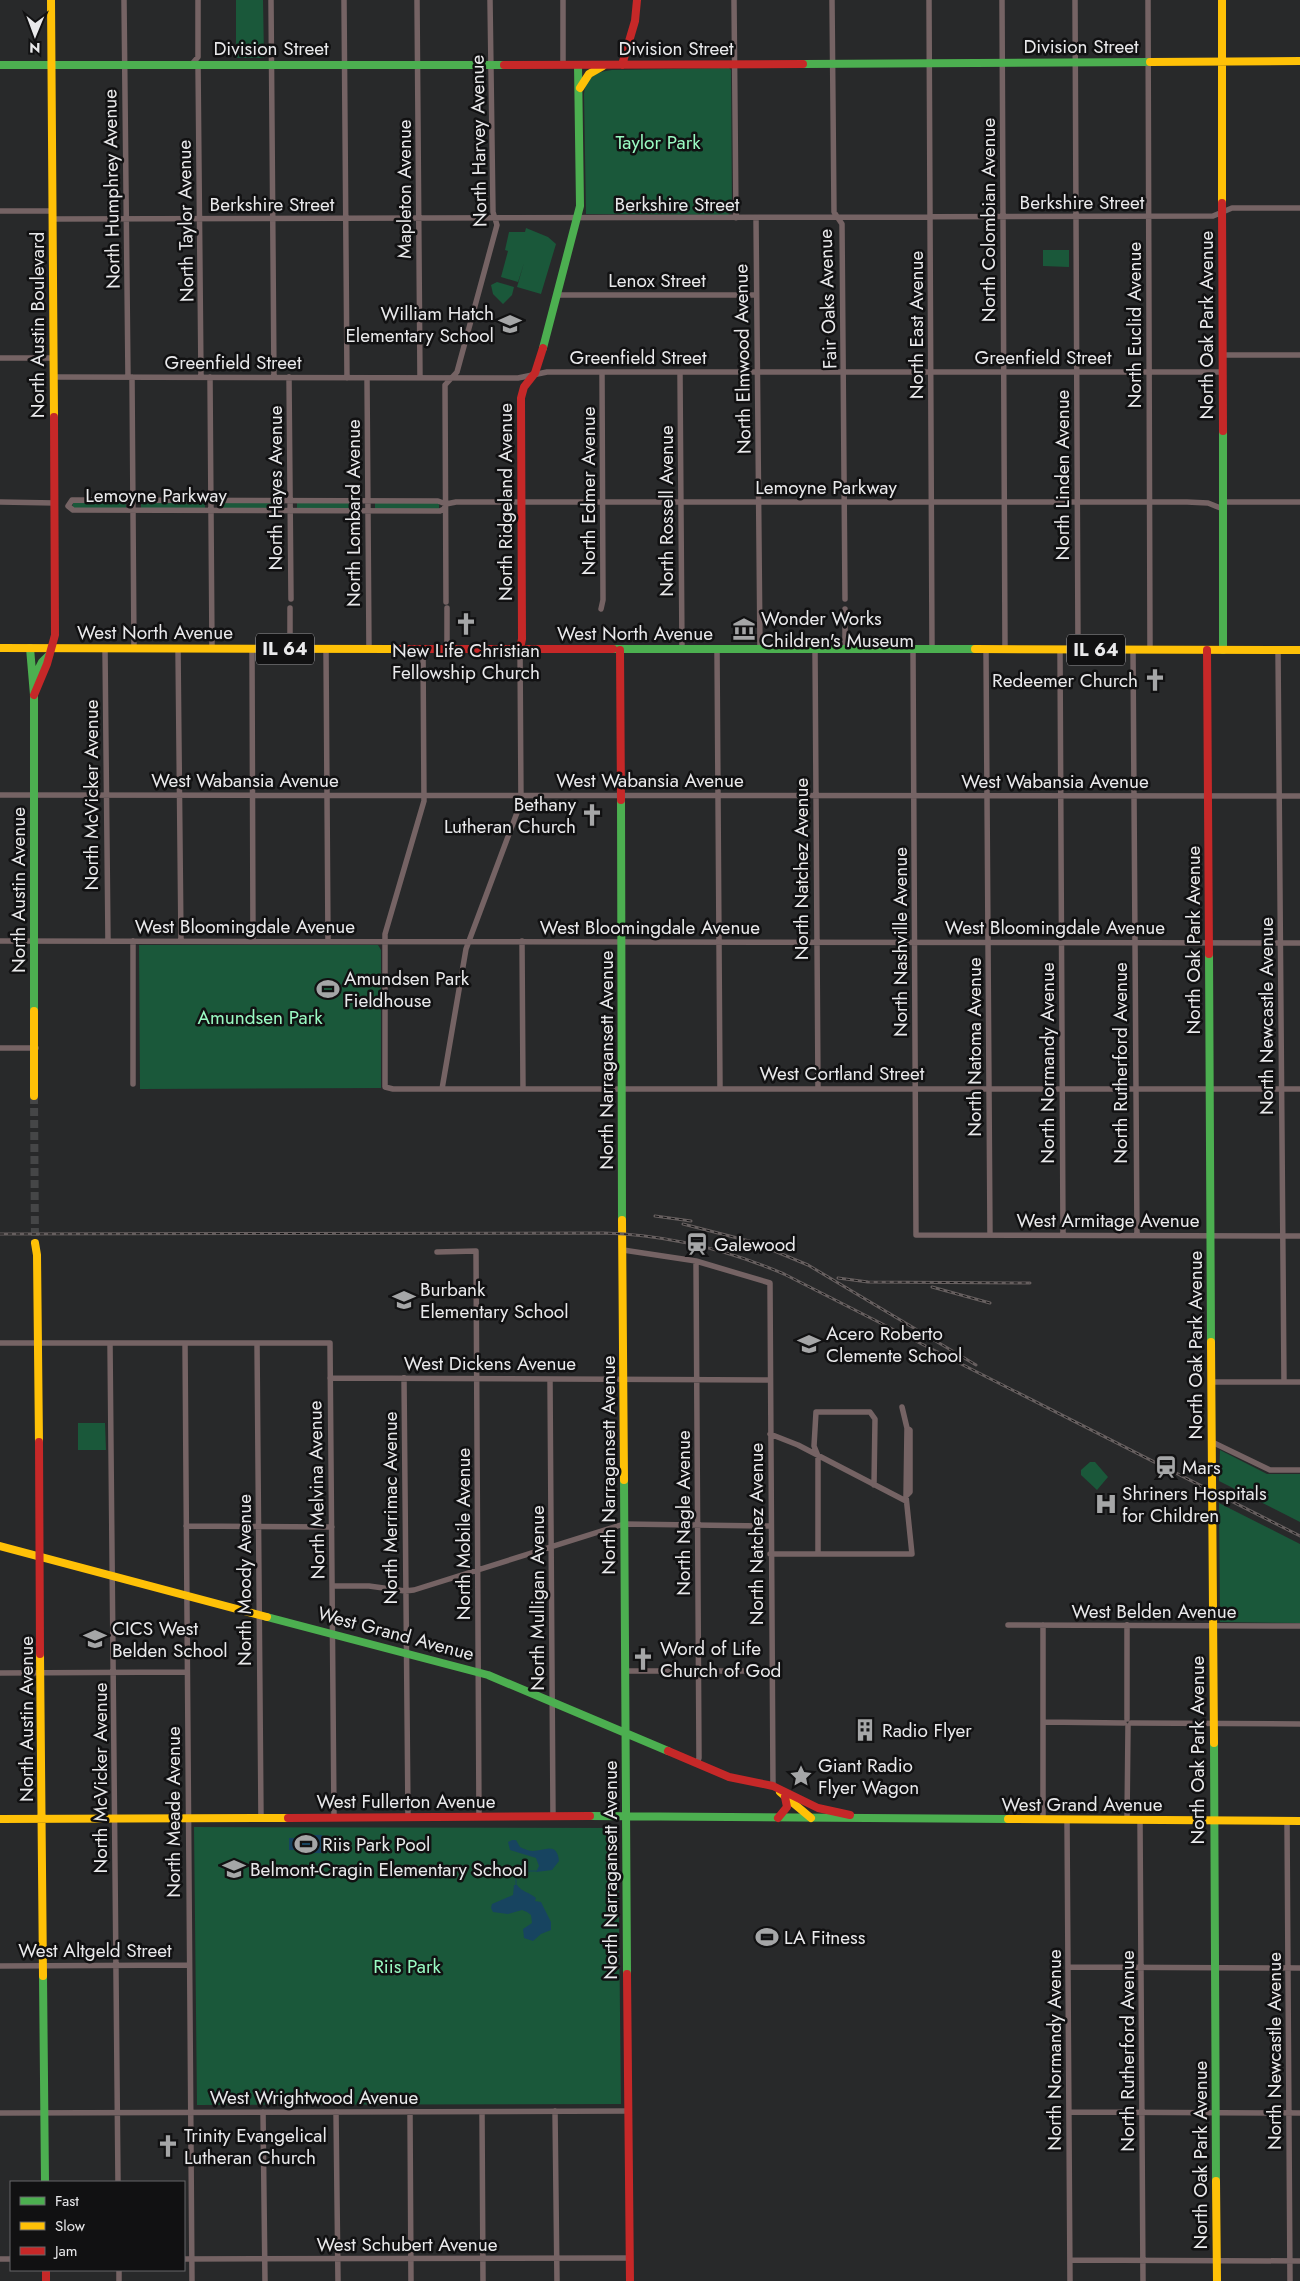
<svg xmlns="http://www.w3.org/2000/svg" width="1300" height="2281" font-family="Jost,sans-serif">
<rect width="100%" height="100%" fill="#28292a"/>
<path fill="#1a583a" d="M 236,0 L 263,0 L 264,58 L 236,58 Z
M 729,68 L 731,70 L 732,213 L 728,215 L 586,214 L 584,94 C 586,77 595,72 612,70 Z
M 526,228 L 548,237 L 556,244 L 541,294 L 517,287 L 524,263 L 518,282 L 501,277 L 508,251 L 505,250 L 509,232 L 525,232 Z
M 1043,250 L 1069,250 L 1069,267 L 1043,266 Z
M 497,282 L 514,287 L 512,295 L 503,304 L 493,294 L 491,285 Z
M 73,503 L 126,503 L 126,509 L 72,508 Z
M 141,503 L 205,503 L 205,509 L 141,508 Z
M 219,503 L 283,503 L 283,509 L 219,508 Z
M 297,503 L 361,503 L 361,509 L 297,509 Z
M 375,503 L 439,503 L 439,509 L 375,509 Z
M 139,945 L 378,945 L 381,950 L 381,1088 L 140,1089 Z
M 78,1423 L 105,1423 L 106,1450 L 78,1450 Z
M 1220,1450 L 1267,1474 L 1300,1474 L 1300,1522 L 1219,1481 Z
M 1090,1462 L 1095,1462 L 1108,1477 L 1097,1490 L 1081,1475 L 1081,1470 Z
M 1219,1503 L 1300,1544 L 1300,1623 L 1220,1622 Z
M 194,1827 L 618,1828 L 621,2104 L 197,2105 Z"/>
<path fill="#174460" d="M 311,1835 L 322,1835 L 323,1853 L 312,1853 L 311,1849 L 289,1850 L 289,1838 L 311,1838 Z
M 512,1840 L 516,1840 L 520,1847 C 524,1849 529,1851 533,1851 C 544,1851 557,1841 559,1861 L 552,1870 L 536,1872 L 539,1866 L 536,1858 L 510,1850 L 508,1842 Z
M 514,1885 L 517,1885 C 522,1892 529,1892 536,1898 L 535,1901 L 541,1902 L 551,1922 L 551,1930 L 541,1934 L 533,1941 L 524,1938 L 523,1929 L 532,1923 L 531,1915 L 527,1912 L 522,1910 L 508,1914 L 493,1912 L 491,1908 L 492,1904 L 513,1895 Z"/>
<g fill="none" stroke-linecap="round" stroke-linejoin="round">
<path stroke="#174460" stroke-width="1" d="M 516,1885 L 516,1875 L 520,1871 L 536,1871"/>
<path stroke="#454647" stroke-width="8" stroke-dasharray="8 4" stroke-linecap="butt" d="M 34,1096 L 35,1243"/>
<path stroke="#756364" stroke-width="5.5" d="M 124,0 L 128,377
M 271,0 L 274,377
M 344,0 L 347,378
M 417,0 L 420,378
M 563,0 L 563,65
M 734,0 L 736,218
M 832,0 L 834,212 L 842,224 L 845,599
M 929,0 L 932,650
M 1002,0 L 1005,650
M 1075,0 L 1078,650
M 1148,0 L 1150,650
M 192,64 L 198,57 L 198,0
M 198,64 L 201,377
M 0,211 L 53,211
M 756,218 L 760,650
M 53,219 L 1213,216 L 1232,208 L 1300,208
M 558,295 L 756,295
M 1222,355 L 1300,355
M 0,358 L 54,358
M 680,373 L 682,650
M 54,377 L 518,378 L 547,372 L 1222,372
M 132,377 L 134,649
M 210,377 L 212,649
M 289,377 L 291,599
M 367,378 L 369,649
M 0,502 L 55,503
M 1223,502 L 1300,502
M 446,504 L 438,501 L 72,500 L 68,506 L 73,510 L 440,511 L 444,509 L 446,504 L 456,502 L 1187,502 L 1208,503 L 1223,509
M 446,602 L 445,385 L 457,372 L 497,225 L 493,212 L 490,0
M 290,608 L 290,649
M 447,608 L 447,649
M 601,609 L 603,600 L 602,373
M 845,609 L 845,650
M 105,649 L 108,941
M 178,649 L 181,941
M 252,649 L 253,941
M 326,649 L 328,941
M 423,649 L 424,801 L 385,934 L 385,1087 L 393,1089 L 1300,1089
M 717,650 L 720,1088
M 815,650 L 818,1088
M 913,650 L 916,1235 L 1300,1236
M 986,650 L 990,1235
M 1060,650 L 1063,1235
M 1133,650 L 1137,1235
M 1278,650 L 1284,1382
M 0,795 L 1300,796
M 0,941 L 1300,943
M 133,941 L 133,1084
M 522,941 L 523,1089
M 0,1048 L 36,1048
M 442,1089 L 466,949 L 521,802 L 520,649
M 623,1250 L 696,1261 L 770,1283 L 773,1786
M 437,1252 L 476,1251 L 479,1817
M 696,1261 L 699,1758 L 697,1764
M 0,1343 L 330,1343 L 334,1817
M 110,1343 L 118,2182
M 185,1343 L 192,2281
M 257,1343 L 261,1818
M 330,1378 L 770,1380
M 404,1378 L 408,1817
M 550,1379 L 553,1817
M 1212,1382 L 1300,1382
M 902,1407 L 907,1428
M 907,1428 L 910,1430 L 910,1492 L 906,1496 Z
M 770,1434 L 798,1445 L 906,1501
M 1212,1442 L 1270,1470 L 1300,1470
M 186,1526 L 332,1527
M 770,1554 L 912,1554 L 906,1496
M 818,1554 L 818,1456 L 814,1446 L 816,1412 L 870,1412 L 875,1419 L 874,1485
M 332,1586 L 369,1586 L 405,1591 L 414,1590 L 624,1524 L 770,1526
M 1008,1625 L 1300,1626
M 1043,1625 L 1043,1819
M 1127,1625 L 1127,1719
M 625,1671 L 772,1671
M 0,1673 L 187,1672
M 1043,1722 L 1124,1723
M 1131,1723 L 1300,1724
M 1067,1820 L 1070,2281
M 1127,1820 L 1128,1726
M 1140,1820 L 1143,2281
M 1287,1821 L 1290,2281
M 0,1966 L 189,1965
M 1068,1967 L 1300,1968
M 555,2111 L 557,2281
M 263,2112 L 265,2281
M 336,2112 L 338,2281
M 410,2112 L 411,2281
M 482,2112 L 483,2281
M 1069,2112 L 1300,2113
M 0,2113 L 629,2111
M 0,2259 L 11,2259
M 184,2259 L 630,2258
M 1070,2260 L 1300,2261
M 119,2270 L 119,2281"/>
<path stroke="#4caf50" stroke-width="8" d="M 803,64 L 1150,62
M 0,65 L 504,65
M 543,348 L 580,206 L 578,65
M 1223,431 L 1223,650
M 30,648 L 34,695 L 34,1011
M 613,649 L 975,649
M 33,680 L 42,662 L 49,655
M 621,800 L 622,1220
M 1209,954 L 1211,1342
M 624,1480 L 627,1974
M 267,1617 L 488,1675 L 668,1751
M 1214,1743 L 1216,2181
M 590,1816 L 1008,1819
M 43,1976 L 45,2182"/>
<path stroke="#ffc107" stroke-width="8" d="M 51,0 L 54,417
M 1222,0 L 1222,203
M 1150,62 L 1300,61
M 580,88 L 589,74 L 603,66
M 0,648 L 397,649
M 975,649 L 1300,650
M 34,1011 L 34,1096
M 622,1220 L 624,1480
M 35,1243 L 37,1255 L 39,1442
M 1211,1342 L 1214,1743
M 0,1546 L 267,1617
M 40,1654 L 43,1976
M 780,1792 L 811,1818
M 0,1819 L 288,1818
M 1008,1819 L 1300,1821
M 1216,2181 L 1217,2281"/>
<path stroke="#c62828" stroke-width="8" d="M 504,65 L 803,64
M 622,65 L 635,21 L 637,0
M 1222,203 L 1223,431
M 397,649 L 613,649
M 520,649 L 522,639 L 521,398 L 524,387 L 535,373 L 543,348
M 620,650 L 621,800
M 1207,650 L 1209,954
M 34,695 L 47,664 L 55,635 L 54,417
M 39,1442 L 40,1654
M 668,1751 L 729,1777 L 773,1786 L 818,1808 L 850,1815
M 288,1818 L 590,1816
M 778,1818 L 787,1807 L 785,1797
M 627,1974 L 630,2281
M 46,2270 L 46,2281"/>
<defs>
<path id="rail" d="M 655,1216 L 691,1221
M 683,1224 L 753,1242 L 808,1265 L 976,1365
M 0,1234 L 604,1233 C 667,1235 726,1249 784,1274 L 1300,1536
M 838,1278 L 868,1282 L 1030,1283
M 932,1287 L 990,1303"/>
</defs>
<use href="#rail" stroke="#665f5f" stroke-width="3"/>
<use href="#rail" stroke="#111112" stroke-width="1" stroke-dasharray="4" stroke-linecap="butt"/>
</g>
<defs>
<symbol id="school-bare" viewBox="-9 -9 18 18"><path d="M0-5L7-2L0 1L-7-2ZM-4 1L0 2.5L4 1V4Q0 6-4 4Z" fill="#a5a6a7" stroke="#111112" stroke-width="2.5" paint-order="stroke"/></symbol>
<symbol id="church-bare" viewBox="-9 -9 18 18"><path d="M-1.2-6h2.4v3.5h3.3v2.4h-3.3V6h-2.4V-.1h-3.3v-2.4h3.3Z" fill="#a5a6a7" stroke="#111112" stroke-width="2.5" paint-order="stroke"/></symbol>
<symbol id="museum-bare" viewBox="-9 -9 18 18"><path d="M0-6L6-3V-2H-6V-3ZM-5-1h2V3h-2ZM-1-1h2V3h-2ZM3-1h2V3H3ZM-6 4H6V6H-6Z" fill="#a5a6a7" stroke="#111112" stroke-width="2.5" paint-order="stroke"/></symbol>
<symbol id="stadium-bare" viewBox="-9 -9 18 18"><path d="M0-5a6.5 5 0 1 0 0 10a6.5 5 0 1 0 0-10ZM-3.5-1.8h7v3.6h-7Z" fill="#a5a6a7" stroke="#111112" stroke-width="2.5" paint-order="stroke"/></symbol>
<symbol id="station-bare" viewBox="-9 -9 18 18"><path d="M-3-6H3Q5-6 5-4V2Q5 4 3 4L4.5 6H3L1.5 4h-3L-3 6H-4.5L-3 4Q-5 4-5 2V-4Q-5-6-3-6ZM-3.5-4v3h7v-3ZM-3.5 1v1.5H-2V1ZM2 1v1.5H3.5V1Z" fill="#a5a6a7" stroke="#111112" stroke-width="2.5" paint-order="stroke"/></symbol>
<symbol id="hospital-bare" viewBox="-9 -9 18 18"><path d="M-5-5h3v3.5h4V-5h3V5h-3V1.5h-4V5h-3Z" fill="#a5a6a7" stroke="#111112" stroke-width="2.5" paint-order="stroke"/></symbol>
<symbol id="building-bare" viewBox="-9 -9 18 18"><path d="M-4-6H4V6H1V3H-1V6H-4ZM-2.5-4.3h1.7v1.8h-1.7ZM.8-4.3h1.7v1.8H.8ZM-2.5-1h1.7V.8h-1.7ZM.8-1h1.7V.8H.8Z" fill="#a5a6a7" stroke="#111112" stroke-width="2.5" paint-order="stroke"/></symbol>
<symbol id="sight-bare" viewBox="-9 -9 18 18"><path d="M0-6L1.8-2.2L6-1.7L2.9 1.2L3.7 5.4L0 3.3L-3.7 5.4L-2.9 1.2L-6-1.7L-1.8-2.2Z" fill="#a5a6a7" stroke="#111112" stroke-width="2.5" paint-order="stroke"/></symbol>
</defs>
<g fill-rule="evenodd">
<use href="#school-bare" x="494" y="308" width="32" height="32"/>
<use href="#church-bare" x="450" y="608" width="32" height="32"/>
<use href="#museum-bare" x="728" y="613" width="32" height="32"/>
<use href="#church-bare" x="1139" y="664" width="32" height="32"/>
<use href="#church-bare" x="576" y="799" width="32" height="32"/>
<use href="#stadium-bare" x="312" y="973" width="32" height="32"/>
<use href="#station-bare" x="681" y="1228" width="32" height="32"/>
<use href="#school-bare" x="388" y="1284" width="32" height="32"/>
<use href="#school-bare" x="793" y="1328" width="32" height="32"/>
<use href="#station-bare" x="1150" y="1451" width="32" height="32"/>
<use href="#hospital-bare" x="1090" y="1488" width="32" height="32"/>
<use href="#school-bare" x="79" y="1623" width="32" height="32"/>
<use href="#church-bare" x="627" y="1643" width="32" height="32"/>
<use href="#building-bare" x="849" y="1714" width="32" height="32"/>
<use href="#sight-bare" x="785" y="1760" width="32" height="32"/>
<use href="#stadium-bare" x="290" y="1828" width="32" height="32"/>
<use href="#school-bare" x="218" y="1853" width="32" height="32"/>
<use href="#stadium-bare" x="751" y="1921" width="32" height="32"/>
<use href="#church-bare" x="152" y="2130" width="32" height="32"/>
</g>
<g text-anchor="middle" stroke-width="5" stroke-linejoin="round" paint-order="stroke">
<g fill="#111112" stroke="#a8a8aa" stroke-width="1">
<rect x="256" y="633.5" width="58" height="31" rx="4"/>
<rect x="1067" y="634.5" width="58" height="31" rx="4"/>
</g>
<g font-size="18" font-weight="bold" fill="#e9e9eb">
<text x="285" y="655">IL 64</text>
<text x="1096" y="656">IL 64</text>
</g>
<g font-size="19" fill="#e9e9eb" stroke="#111112">
<text x="1081" y="53">Division Street</text>
<text x="271" y="55">Division Street</text>
<text x="676" y="55">Division Street</text>
<text transform="translate(478 141) rotate(-91)" y="7">North Harvey Avenue</text>
<text transform="translate(111 189) rotate(-91)" y="7">North Humphrey Avenue</text>
<text transform="translate(404 189) rotate(-90)" y="7">Mapleton Avenue</text>
<text x="1082" y="209">Berkshire Street</text>
<text x="272" y="211">Berkshire Street</text>
<text x="677" y="211">Berkshire Street</text>
<text transform="translate(988 220) rotate(-90)" y="7">North Colombian Avenue</text>
<text transform="translate(185 221) rotate(-91)" y="7">North Taylor Avenue</text>
<text x="657" y="287">Lenox Street</text>
<text transform="translate(827 299) rotate(-92)" y="7">Fair Oaks Avenue</text>
<text transform="translate(37 325) rotate(-90)" y="7">North Austin Boulevard</text>
<text transform="translate(916 325) rotate(-90)" y="7">North East Avenue</text>
<text transform="translate(1134 325) rotate(-90)" y="7">North Euclid Avenue</text>
<text transform="translate(1206 325) rotate(-90)" y="7">North Oak Park Avenue</text>
<text x="638" y="364">Greenfield Street</text>
<text x="1043" y="364">Greenfield Street</text>
<text transform="translate(742 359) rotate(-91)" y="7">North Elmwood Avenue</text>
<text x="233" y="369">Greenfield Street</text>
<text transform="translate(1062 475) rotate(-90)" y="7">North Linden Avenue</text>
<text x="826" y="494">Lemoyne Parkway</text>
<text transform="translate(275 488) rotate(-90)" y="7">North Hayes Avenue</text>
<text transform="translate(588 491) rotate(-90)" y="7">North Edmer Avenue</text>
<text x="156" y="502">Lemoyne Parkway</text>
<text transform="translate(505 502) rotate(-90)" y="7">North Ridgeland Avenue</text>
<text transform="translate(666 511) rotate(-90)" y="7">North Rossell Avenue</text>
<text transform="translate(353 513) rotate(-90)" y="7">North Lombard Avenue</text>
<text x="155" y="639">West North Avenue</text>
<text x="635" y="640">West North Avenue</text>
<text x="245" y="787">West Wabansia Avenue</text>
<text x="650" y="787">West Wabansia Avenue</text>
<text x="1055" y="788">West Wabansia Avenue</text>
<text transform="translate(91 795) rotate(-90)" y="7">North McVicker Avenue</text>
<text transform="translate(801 869) rotate(-90)" y="7">North Natchez Avenue</text>
<text transform="translate(18 890) rotate(-90)" y="7">North Austin Avenue</text>
<text x="245" y="933">West Bloomingdale Avenue</text>
<text x="650" y="934">West Bloomingdale Avenue</text>
<text x="1055" y="934">West Bloomingdale Avenue</text>
<text transform="translate(1193 940) rotate(-90)" y="7">North Oak Park Avenue</text>
<text transform="translate(900 942) rotate(-90)" y="7">North Nashville Avenue</text>
<text transform="translate(1266 1016) rotate(-90)" y="7">North Newcastle Avenue</text>
<text transform="translate(974 1047) rotate(-90)" y="7">North Natoma Avenue</text>
<text transform="translate(606 1060) rotate(-90)" y="7">North Narragansett Avenue</text>
<text transform="translate(1047 1063) rotate(-90)" y="7">North Normandy Avenue</text>
<text transform="translate(1120 1063) rotate(-90)" y="7">North Rutherford Avenue</text>
<text x="842" y="1080">West Cortland Street</text>
<text x="1108" y="1227">West Armitage Avenue</text>
<text transform="translate(1195 1345) rotate(-90)" y="7">North Oak Park Avenue</text>
<text x="490" y="1370">West Dickens Avenue</text>
<text transform="translate(608 1465) rotate(-90)" y="7">North Narragansett Avenue</text>
<text transform="translate(316 1490) rotate(-91)" y="7">North Melvina Avenue</text>
<text transform="translate(390 1508) rotate(-90)" y="7">North Merrimac Avenue</text>
<text transform="translate(683 1513) rotate(-90)" y="7">North Nagle Avenue</text>
<text transform="translate(463 1534) rotate(-90)" y="7">North Mobile Avenue</text>
<text transform="translate(756 1534) rotate(-90)" y="7">North Natchez Avenue</text>
<text transform="translate(244 1580) rotate(-90)" y="7">North Moody Avenue</text>
<text transform="translate(537 1598) rotate(-90)" y="7">North Mulligan Avenue</text>
<text x="1154" y="1618">West Belden Avenue</text>
<text transform="translate(396 1633) rotate(15)" y="7">West Grand Avenue</text>
<text transform="translate(26 1719) rotate(-90)" y="7">North Austin Avenue</text>
<text transform="translate(1197 1750) rotate(-90)" y="7">North Oak Park Avenue</text>
<text transform="translate(100 1778) rotate(-90)" y="7">North McVicker Avenue</text>
<text x="406" y="1808">West Fullerton Avenue</text>
<text x="1082" y="1811">West Grand Avenue</text>
<text transform="translate(173 1812) rotate(-90)" y="7">North Meade Avenue</text>
<text transform="translate(610 1870) rotate(-90)" y="7">North Narragansett Avenue</text>
<text x="95" y="1957">West Altgeld Street</text>
<text transform="translate(1054 2050) rotate(-90)" y="7">North Normandy Avenue</text>
<text transform="translate(1127 2051) rotate(-90)" y="7">North Rutherford Avenue</text>
<text transform="translate(1274 2051) rotate(-90)" y="7">North Newcastle Avenue</text>
<text x="314" y="2104">West Wrightwood Avenue</text>
<text transform="translate(1200 2155) rotate(-90)" y="7">North Oak Park Avenue</text>
<text x="407" y="2251">West Schubert Avenue</text>
</g>
<g font-size="19" fill="#9afbc3" stroke="#111112">
<text x="658" y="149">Taylor Park</text>
<text x="260" y="1024">Amundsen Park</text>
<text x="407" y="1973">Riis Park</text>
</g>
<g font-size="19" fill="#e9e9eb" stroke="#111112" text-anchor="start">
<text x="494" y="320" text-anchor="end">William Hatch<tspan x="494" dy="22">Elementary School</tspan></text>
<text x="761" y="625">Wonder Works<tspan x="761" dy="22">Children's Museum</tspan></text>
<text x="466" y="657" text-anchor="middle">New Life Christian<tspan x="466" dy="22">Fellowship Church</tspan></text>
<text x="1138" y="687" text-anchor="end">Redeemer Church</text>
<text x="576" y="811" text-anchor="end">Bethany<tspan x="576" dy="22">Lutheran Church</tspan></text>
<text x="344" y="985">Amundsen Park<tspan x="344" dy="22">Fieldhouse</tspan></text>
<text x="714" y="1251">Galewood</text>
<text x="420" y="1296">Burbank<tspan x="420" dy="22">Elementary School</tspan></text>
<text x="826" y="1340">Acero Roberto<tspan x="826" dy="22">Clemente School</tspan></text>
<text x="1182" y="1474">Mars</text>
<text x="1122" y="1500">Shriners Hospitals<tspan x="1122" dy="22">for Children</tspan></text>
<text x="112" y="1635">CICS West<tspan x="112" dy="22">Belden School</tspan></text>
<text x="660" y="1655">Word of Life<tspan x="660" dy="22">Church of God</tspan></text>
<text x="882" y="1737">Radio Flyer</text>
<text x="818" y="1772">Giant Radio<tspan x="818" dy="22">Flyer Wagon</tspan></text>
<text x="322" y="1851">Riis Park Pool</text>
<text x="250" y="1876">Belmont-Cragin Elementary School</text>
<text x="784" y="1944">LA Fitness</text>
<text x="184" y="2142">Trinity Evangelical<tspan x="184" dy="22">Lutheran Church</tspan></text>
</g>
</g>
<rect x="10" y="2181" width="175" height="90" fill="#111112" stroke="#676769"/>
<rect x="20" y="2197" width="25" height="8" fill="#4caf50" stroke="#676769"/>
<text x="55" y="2206" font-size="15" fill="#e9e9eb">Fast</text>
<rect x="20" y="2222" width="25" height="8" fill="#ffc107" stroke="#676769"/>
<text x="55" y="2231" font-size="15" fill="#e9e9eb">Slow</text>
<rect x="20" y="2247" width="25" height="8" fill="#c62828" stroke="#676769"/>
<text x="55" y="2256" font-size="15" fill="#e9e9eb">Jam</text>
<g transform="translate(35 35) rotate(181)" stroke="#111112" stroke-width="4" paint-order="stroke">
<path d="M0-4L9 19L0 12L-9 19Z" fill="#e9e9eb"/>
<text y="-8" font-size="14" font-weight="bold" text-anchor="middle" fill="#e9e9eb">N</text>
</g>
</svg>
